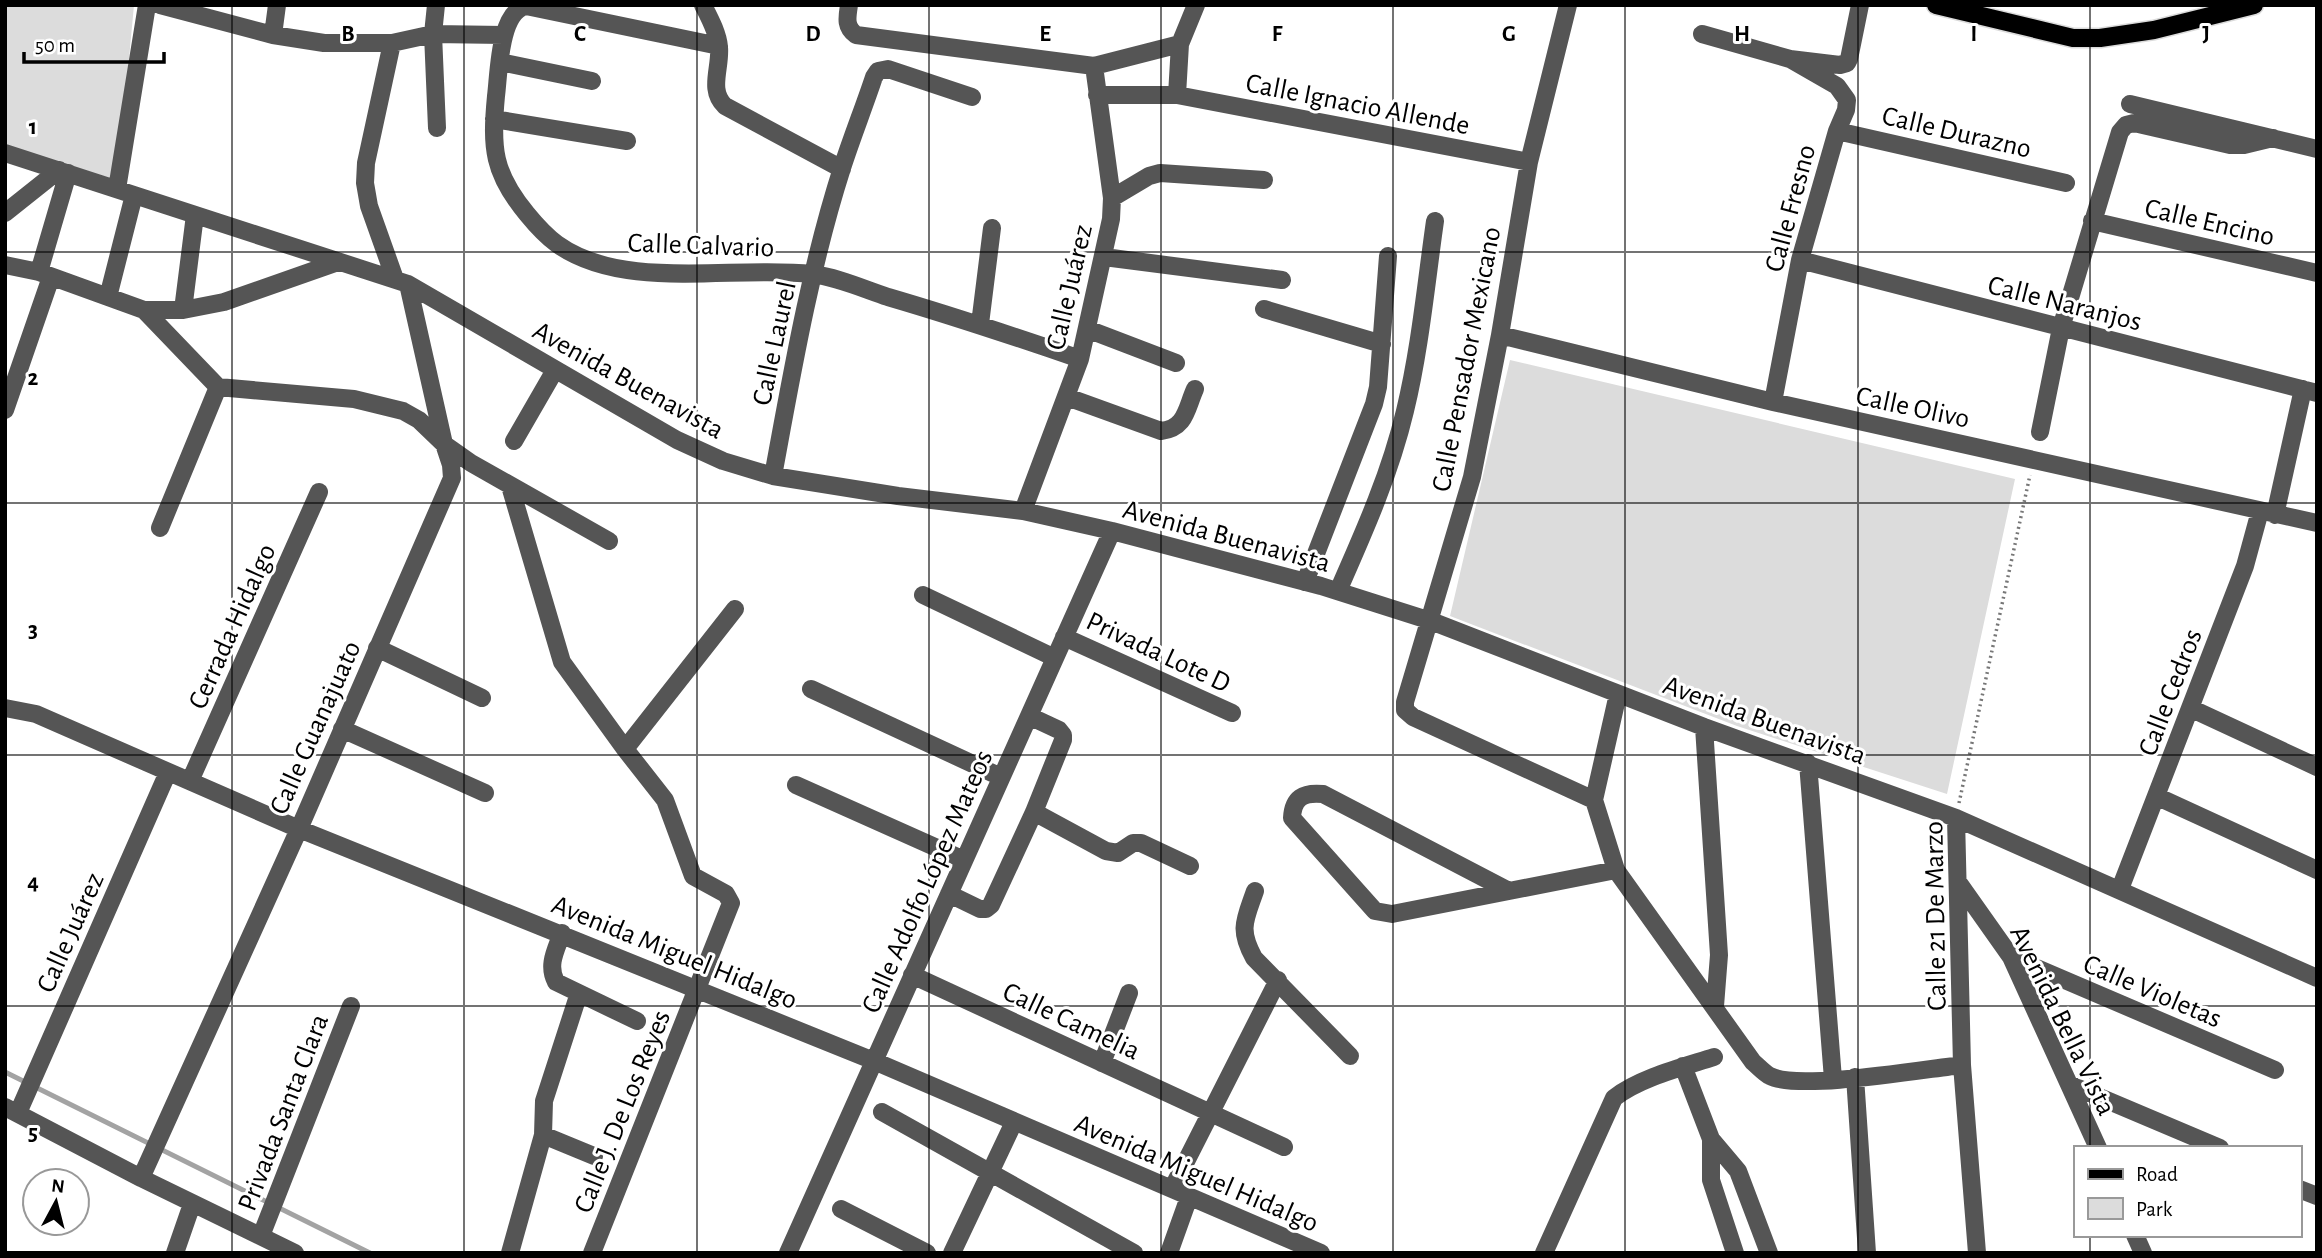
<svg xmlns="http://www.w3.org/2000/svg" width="2322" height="1258" font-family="'Alegreya Sans',sans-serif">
<rect width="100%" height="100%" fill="#fff"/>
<path fill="#dcdcdc" d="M 5,5 L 134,5 L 117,188 L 5,152 Z
M 1510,360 L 2015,479 L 1947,794 L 1737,726 L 1450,616 Z"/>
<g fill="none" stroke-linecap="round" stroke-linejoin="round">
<path stroke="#a3a3a3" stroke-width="5" d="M 5,1072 L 370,1253"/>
<defs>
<path id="major" d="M 1936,5 L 2073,38 L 2100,38 L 2154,30 L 2254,5"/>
</defs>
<use href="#major" stroke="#dbdbdb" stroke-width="21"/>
<path stroke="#777" stroke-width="3.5" stroke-dasharray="2 3.5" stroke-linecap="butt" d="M 1959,803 L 2030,475"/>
<path stroke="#555" stroke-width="18" d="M 160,5 L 273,35 L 324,43 L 392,43 L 433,34 L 504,35
M 436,5 L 433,34 L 437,128
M 703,5 C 709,17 718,33 719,47 C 721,68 708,90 725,106 L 842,169
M 849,5 C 847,18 845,27 856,35 L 1094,66 L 1180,44
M 1568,5 L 1529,162 L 1500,335 L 1472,477 L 1405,702 L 1405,710 L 1413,717 L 1594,800
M 1702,34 L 1790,59 L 1840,65 L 1847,63 L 1849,59 L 1860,5
M 273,35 L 277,5
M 392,43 L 366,163 L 365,183 L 369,206 L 395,279
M 719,46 L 526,6 C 499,12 499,73 496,96 C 491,148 493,173 527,214 C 536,225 546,236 557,244 C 624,292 734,265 812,274 C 837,277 864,289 888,297 C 953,316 1016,337 1080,359
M 500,62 L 592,81
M 1097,95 L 1177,95 L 1529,162
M 1177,95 L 1180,44 L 1196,5
M 2130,104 L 2317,149
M 494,119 L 627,141
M 1837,131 L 2066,183
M 5,153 L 408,284 L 677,440 L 723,461 L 773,476 L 898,496 L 1023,511 L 1112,531 L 1321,586 L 1431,621 L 1704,727 L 1956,818 L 2317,978
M 117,189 L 147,5
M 1112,198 L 1149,176 L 1160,173 L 1264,180
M 5,213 L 59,170
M 2092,221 L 2317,273
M 1104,257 L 1282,280
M 1800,260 L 2317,393
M 5,265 L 39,272 L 144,310 L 183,310 L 224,302 L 338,262
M 39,272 L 68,173
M 108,297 L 134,195
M 1264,309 L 1382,344
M 144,310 L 218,387 L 354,399 L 403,411 L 419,420 L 444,444 L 471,463 L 609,541
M 183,310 L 195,215
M 980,324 L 992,228
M 1087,329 L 1176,363
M 1500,335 L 1773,402 L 2317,523
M 1067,397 L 1161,431 C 1186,428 1186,409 1195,389
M 1773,402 L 1800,260 L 1837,131 L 1846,110 L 1847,100 L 1837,86 L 1790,59
M 5,410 L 51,277
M 2040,432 L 2061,328 L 2120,132 L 2126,125 L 2134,123 L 2230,145 L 2244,145 L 2273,138
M 514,441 L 555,370
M 773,476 C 792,373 810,268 842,168 C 852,137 864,107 874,77 L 878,71 L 888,69 L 972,97
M 510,486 L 562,662 L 625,749 L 665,800 L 693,876 L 726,894 L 731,903 L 592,1253
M 1023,511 L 1080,359 L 1111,219 L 1112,198 L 1094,66
M 2275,515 L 2303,389
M 160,528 L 218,387
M 1305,582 L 1374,404 L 1378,387 L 1388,256
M 1338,591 C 1364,532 1390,474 1405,411 C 1420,349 1426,284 1435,221
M 923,595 L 1055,658
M 1064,637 L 1232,713
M 377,648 L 482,698
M 811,689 L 1001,777
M 1618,694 L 1594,800 L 1616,870 L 1753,1062 C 1758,1066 1764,1073 1770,1076 C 1798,1091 1925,1069 1962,1065
M 5,708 L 36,714 L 299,829 L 874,1061 L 1321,1253
M 2190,708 L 2317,767
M 1704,727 L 1719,955 L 1715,1006
M 342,729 L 485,793
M 625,749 L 735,609
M 1808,763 L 1833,1079
M 190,781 L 319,492
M 796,785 L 964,860
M 2158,797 L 2317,870
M 1034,812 L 1106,851 L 1118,853 L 1133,843 L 1141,843 L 1190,866
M 1956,818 L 1962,1065 L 1977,1253
M 1958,882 L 2011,957 L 2098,1148
M 2120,889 L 2245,566 L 2260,511
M 1255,891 C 1245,920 1238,929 1254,958 L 1350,1056
M 1509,891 L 1392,914 L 1375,911 L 1292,818 C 1293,798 1303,792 1323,794 L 1509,891 L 1616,870
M 949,894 L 980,909 L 986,909 L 991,905 L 1034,812 L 1063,740 L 1063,735 L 1059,730 L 1029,716
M 562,933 C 556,950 547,965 556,982 L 637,1021
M 2011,957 L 2275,1070
M 912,975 L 1284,1147
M 1102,1063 L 1129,993
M 1683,1066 L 1711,1139 L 1738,1171 L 1769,1253
M 1855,1077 L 1867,1253
M 2071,1085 L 2220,1148
M 5,1107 L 141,1178 L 295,1253
M 882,1112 L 1134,1253
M 18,1113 L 168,772
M 543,1135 L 594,1156
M 1711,1139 L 1711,1180 L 1735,1253
M 141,1178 L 299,829 L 452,478 L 451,465 L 444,444 L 408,284
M 1172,1189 L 1278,980
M 2299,1189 L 2317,1196
M 841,1209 L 927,1253
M 2135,1235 L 2143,1253
M 261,1236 L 351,1006
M 175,1253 L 192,1204
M 510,1253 L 543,1135 L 544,1101 L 579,993
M 788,1253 L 1112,531
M 952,1253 L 1014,1122
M 1169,1253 L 1189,1197
M 1544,1253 L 1614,1098 C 1639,1078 1683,1067 1714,1057"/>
<use href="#major" stroke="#000" stroke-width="18"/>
</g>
<path fill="none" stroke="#000" stroke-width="2" stroke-opacity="0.55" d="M 232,5 L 232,1253M 464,5 L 464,1253M 697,5 L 697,1253M 929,5 L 929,1253M 1161,5 L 1161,1253M 1393,5 L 1393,1253M 1625,5 L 1625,1253M 1858,5 L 1858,1253M 2090,5 L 2090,1148M 5,252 L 2317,252M 5,503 L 2317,503M 5,755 L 2317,755M 5,1006 L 2317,1006M 2090,1235 L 2090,1253"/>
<g text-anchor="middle" stroke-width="6" stroke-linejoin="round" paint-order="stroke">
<g font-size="28" fill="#000" stroke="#fff">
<text transform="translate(1358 103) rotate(11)" y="10">Calle Ignacio Allende</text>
<text transform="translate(1957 131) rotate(13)" y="10">Calle Durazno</text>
<text transform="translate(1789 208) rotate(-75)" y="10">Calle Fresno</text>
<text transform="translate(2210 221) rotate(13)" y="10">Calle Encino</text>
<text transform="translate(701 244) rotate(2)" y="10">Calle Calvario</text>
<text transform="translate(1068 287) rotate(-77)" y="10">Calle Juárez</text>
<text transform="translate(2065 302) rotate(14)" y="10">Calle Naranjos</text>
<text transform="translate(773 343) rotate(-78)" y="10">Calle Laurel</text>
<text transform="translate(1465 359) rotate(-79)" y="10">Calle Pensador Mexicano</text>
<text transform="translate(629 379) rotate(29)" y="10">Avenida Buenavista</text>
<text transform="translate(1913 406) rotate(12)" y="10">Calle Olivo</text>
<text transform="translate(1227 535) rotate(15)" y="10">Avenida Buenavista</text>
<text transform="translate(231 626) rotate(-66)" y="10">Cerrada Hidalgo</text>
<text transform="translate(1159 651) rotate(25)" y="10">Privada Lote D</text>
<text transform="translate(2169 692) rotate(-69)" y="10">Calle Cedros</text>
<text transform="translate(1765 719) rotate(20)" y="10">Avenida Buenavista</text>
<text transform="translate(314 727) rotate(-66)" y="10">Calle Guanajuato</text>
<text transform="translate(926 881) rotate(-66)" y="10">Calle Adolfo López Mateos</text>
<text transform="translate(1934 916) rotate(-91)" y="10">Calle 21 De Marzo</text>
<text transform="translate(69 932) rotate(-66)" y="10">Calle Juárez</text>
<text transform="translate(675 951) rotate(22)" y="10">Avenida Miguel Hidalgo</text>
<text transform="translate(2153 990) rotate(23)" y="10">Calle Violetas</text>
<text transform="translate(1072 1020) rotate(25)" y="10">Calle Camelia</text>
<text transform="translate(2064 1020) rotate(64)" y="10">Avenida Bella Vista</text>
<text transform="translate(621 1111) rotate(-68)" y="10">Calle J. De Los Reyes</text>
<text transform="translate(282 1112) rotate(-69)" y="10">Privada Santa Clara</text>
<text transform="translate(1197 1172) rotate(23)" y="10">Avenida Miguel Hidalgo</text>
</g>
</g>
<g font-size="23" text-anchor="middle" font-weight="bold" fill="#000" stroke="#fff" stroke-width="6" stroke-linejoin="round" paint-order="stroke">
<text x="348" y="41">B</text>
<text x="580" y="41">C</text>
<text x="813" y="41">D</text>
<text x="1045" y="41">E</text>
<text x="1277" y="41">F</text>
<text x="1509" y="41">G</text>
<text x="1742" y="41">H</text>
<text x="1974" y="41">I</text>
<text x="2206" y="41">J</text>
<text x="33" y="134">1</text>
<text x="33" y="385">2</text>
<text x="33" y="637">3</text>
<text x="33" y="889">4</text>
<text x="33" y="1140">5</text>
</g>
<rect width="2322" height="1258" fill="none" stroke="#000000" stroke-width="14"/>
<rect x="2074" y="1146" width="228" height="91" fill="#ffffff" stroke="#999999" stroke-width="2"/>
<rect x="2088" y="1169" width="35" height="10" fill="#000000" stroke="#999999" stroke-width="2"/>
<text x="2136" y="1181" font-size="21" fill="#000000">Road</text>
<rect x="2088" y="1198" width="35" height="21" fill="#dcdcdc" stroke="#999999" stroke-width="2"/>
<text x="2136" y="1216" font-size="21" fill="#000000">Park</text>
<g transform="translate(56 1202) rotate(7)"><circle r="33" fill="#ffffff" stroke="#999999" stroke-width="2"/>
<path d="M0-5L12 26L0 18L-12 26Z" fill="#000000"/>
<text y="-10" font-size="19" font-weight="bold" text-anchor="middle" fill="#000000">N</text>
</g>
<path d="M24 52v10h140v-10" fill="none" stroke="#000000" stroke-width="3.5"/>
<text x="35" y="52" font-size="21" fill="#000000" stroke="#ffffff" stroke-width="5" paint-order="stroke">50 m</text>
</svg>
